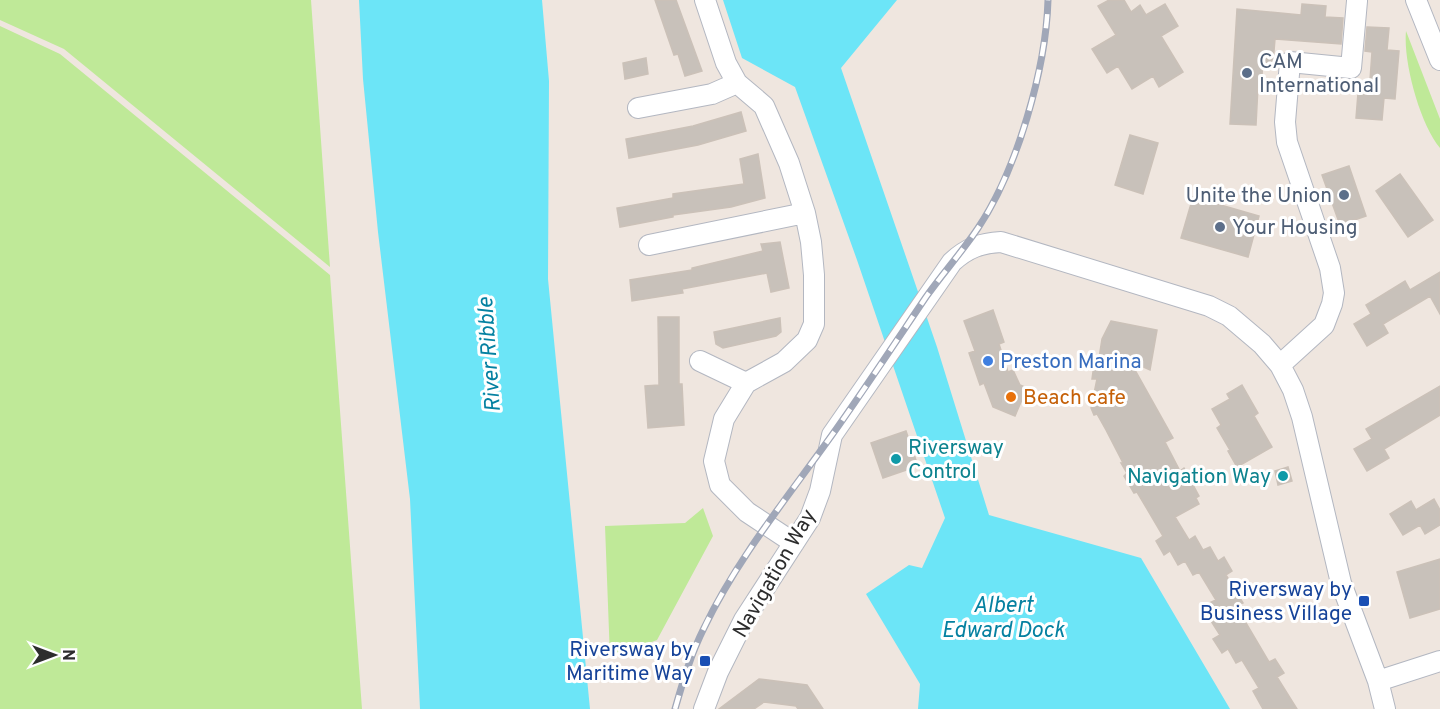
<svg xmlns="http://www.w3.org/2000/svg" width="1440" height="709" font-family="Overpass,sans-serif">
<rect width="100%" height="100%" fill="#efe6df"/>
<path fill="#bfe998" d="M 0,0 L 311,0 L 330,267 L 64,49 L 0,20 Z
M 0,26 L 60,54 L 330,275 L 362,709 L 0,709 Z
M 1406,31 L 1440,119 L 1440,148 C 1420,124 1403,62 1406,31 Z
M 703,508 L 713,536 L 657,640 L 610,658 L 605,526 L 685,523 Z"/>
<path fill="#6ce5f7" d="M 359,0 L 542,0 L 549,81 L 548,279 L 590,709 L 420,709 L 410,499 L 378,232 L 363,79 Z
M 723,0 L 897,0 L 841,68 L 937,347 L 989,515 L 1141,558 L 1230,709 L 918,709 L 920,684 L 866,594 L 909,565 L 922,568 L 945,518 L 857,260 L 795,87 L 742,58 Z"/>
<path fill="#c8c1ba" stroke="#cbc1b8" stroke-width="1.5" d="M 655,0 L 676,0 L 702,71 L 685,76 L 678,54 L 674,55 Z
M 1109,0 L 1124,0 L 1131,12 L 1140,5 L 1146,15 L 1165,4 L 1178,26 L 1161,36 L 1183,72 L 1159,87 L 1153,76 L 1132,89 L 1118,66 L 1107,73 L 1092,49 L 1116,35 L 1098,6 Z
M 1302,4 L 1326,6 L 1325,17 L 1343,18 L 1341,44 L 1275,39 L 1273,63 L 1263,62 L 1261,87 L 1258,86 L 1256,125 L 1230,124 L 1237,9 L 1301,15 Z
M 1367,27 L 1389,28 L 1387,50 L 1399,51 L 1395,99 L 1384,98 L 1382,120 L 1356,118 L 1358,93 L 1369,94 L 1372,52 L 1365,51 Z
M 646,58 L 648,74 L 625,79 L 623,63 Z
M 741,112 L 746,131 L 698,145 L 629,158 L 626,139 L 693,126 Z
M 1130,135 L 1158,143 L 1143,194 L 1115,185 Z
M 758,154 L 765,198 L 731,207 L 673,215 L 673,217 L 620,227 L 617,208 L 673,198 L 673,194 L 744,184 L 740,159 Z
M 1349,166 L 1366,216 L 1340,225 L 1322,175 Z
M 1400,174 L 1433,220 L 1408,237 L 1376,191 Z
M 1193,197 L 1259,216 L 1248,257 L 1181,238 Z
M 780,242 L 789,288 L 771,292 L 767,273 L 682,289 L 683,293 L 632,301 L 630,280 L 692,270 L 692,268 L 763,251 L 761,244 Z
M 1440,272 L 1440,314 L 1430,296 L 1383,324 L 1388,333 L 1367,346 L 1354,324 L 1371,314 L 1366,305 L 1405,281 L 1410,290 Z
M 993,310 L 1004,342 L 999,344 L 1008,372 L 1013,370 L 1020,385 L 1027,388 L 1015,416 L 993,407 L 984,383 L 980,385 L 969,353 L 975,351 L 964,321 Z
M 658,317 L 679,317 L 679,384 L 682,384 L 684,425 L 648,428 L 645,386 L 659,385 Z
M 780,318 L 781,332 L 776,336 L 723,348 L 716,344 L 714,332 Z
M 1111,321 L 1157,330 L 1150,370 L 1130,361 L 1173,438 L 1165,442 L 1180,471 L 1184,468 L 1199,496 L 1196,498 L 1199,504 L 1175,517 L 1189,540 L 1195,536 L 1203,550 L 1210,547 L 1218,561 L 1224,557 L 1232,571 L 1226,575 L 1243,603 L 1236,606 L 1269,662 L 1275,659 L 1284,673 L 1277,677 L 1297,709 L 1263,709 L 1253,691 L 1259,688 L 1242,660 L 1236,663 L 1228,649 L 1222,653 L 1213,639 L 1220,635 L 1211,621 L 1218,617 L 1209,603 L 1216,600 L 1199,572 L 1193,575 L 1185,561 L 1178,565 L 1170,551 L 1164,555 L 1156,541 L 1163,536 L 1137,492 L 1134,493 L 1124,476 L 1127,473 L 1121,463 L 1123,463 L 1106,430 L 1097,414 L 1094,415 L 1091,408 L 1097,379 L 1092,379 L 1095,358 L 1099,358 L 1102,339 Z
M 1242,385 L 1258,413 L 1254,416 L 1272,447 L 1237,467 L 1228,451 L 1230,450 L 1217,428 L 1221,425 L 1212,409 L 1230,399 L 1227,394 Z
M 1440,386 L 1440,415 L 1384,449 L 1389,458 L 1367,471 L 1354,449 L 1372,439 L 1366,429 Z
M 906,431 L 918,466 L 883,478 L 871,443 Z
M 1288,467 L 1292,481 L 1278,485 L 1275,471 Z
M 1434,499 L 1440,510 L 1440,525 L 1425,534 L 1420,525 L 1403,535 L 1390,514 L 1411,501 L 1416,510 Z
M 1440,559 L 1440,609 L 1410,618 L 1397,572 Z
M 759,679 L 807,685 L 823,709 L 798,709 L 796,706 L 764,702 L 754,709 L 719,709 Z"/>
<g fill="none" stroke-linecap="round" stroke-linejoin="round">
<defs>
<path id="minor" d="M 705,0 L 726,63 L 737,83 L 764,106 L 789,163 L 805,213 L 811,242 L 814,275 L 814,324 L 807,340 L 784,362 L 746,383 L 724,419 L 714,461 L 720,485 L 747,512 L 794,543
M 1416,0 L 1440,60
M 638,108 L 712,94 L 737,83
M 649,245 L 805,213
M 700,361 L 746,383
M 1280,365 L 1324,325 L 1332,304 L 1334,293 L 1330,268 L 1287,142 L 1285,122 L 1290,62 L 1351,68 L 1357,1
M 1378,681 L 1440,661
M 704,709 L 718,672 L 744,620 L 810,518 L 820,491 L 832,435 L 952,262 C 967,248 981,243 1001,242 L 1209,306 L 1229,316 L 1262,344 L 1280,365 L 1293,390 L 1302,417 L 1341,583 L 1378,681 L 1385,709"/>
</defs>
<use href="#minor" stroke="#b3b7c1" stroke-width="22"/>
<use href="#minor" stroke="#fff" stroke-width="20"/>
<defs>
<path id="rail" d="M 675,709 C 683,681 691,654 704,628 C 737,559 787,498 832,435 C 864,390 895,343 926,297 C 943,273 962,252 978,228 C 1017,170 1046,69 1048,0"/>
</defs>
<use href="#rail" stroke="#a0a7b8" stroke-width="7"/>
<use href="#rail" stroke="#fff" stroke-width="4.5" stroke-dasharray="14" stroke-linecap="butt"/>
</g>
<g fill="#5c6f8a" stroke="#fff" stroke-width="2">
<circle cx="1247" cy="73" r="6"/>
<circle cx="1344" cy="195" r="6"/>
<circle cx="1220" cy="227" r="6"/>
</g>
<circle fill="#3f7fe0" stroke="#fff" stroke-width="2" cx="988" cy="361" r="6"/>
<circle fill="#e8710a" stroke="#fff" stroke-width="2" cx="1011" cy="397" r="6"/>
<g fill="#0f9aa8" stroke="#fff" stroke-width="2">
<circle cx="896" cy="459" r="6"/>
<circle cx="1283" cy="476" r="6"/>
</g>
<g fill="#1a4fb4" stroke="#fff" stroke-width="2">
<rect x="1358" y="595" width="12" height="12" rx="3"/>
<rect x="699" y="655" width="12" height="12" rx="3"/>
</g>
<g text-anchor="middle" stroke-width="6" stroke-linejoin="round" paint-order="stroke">
<g font-size="21" fill="#4e5e75" stroke="#fff" text-anchor="start">
<text x="1259" y="68">CAM<tspan x="1259" dy="24">International</tspan></text>
<text x="1332" y="202" text-anchor="end">Unite the Union</text>
<text x="1232" y="234">Your Housing</text>
</g>
<g font-size="21" fill="#366cbe" stroke="#fff" text-anchor="start">
<text x="1000" y="368">Preston Marina</text>
</g>
<g font-size="21" fill="#c56008" stroke="#fff" text-anchor="start">
<text x="1023" y="404">Beach cafe</text>
</g>
<g font-size="21" fill="#0d838f" stroke="#fff" text-anchor="start">
<text x="908" y="454">Riversway<tspan x="908" dy="24">Control</tspan></text>
<text x="1271" y="483" text-anchor="end">Navigation Way</text>
</g>
<g font-size="21" fill="#2d2d2d" stroke="#fff">
<text transform="translate(774 573) rotate(-60)" y="7">Navigation Way</text>
</g>
<g font-size="21" fill="#164399" stroke="#fff" text-anchor="end">
<text x="1352" y="596">Riversway by<tspan x="1352" dy="24">Business Village</tspan></text>
<text x="693" y="656">Riversway by<tspan x="693" dy="24">Maritime Way</tspan></text>
</g>
<g font-size="22" font-style="italic" fill="#0581a1" stroke="#fff">
<text transform="translate(488 355) rotate(-94)" y="8">River Ribble</text>
<text x="1003" y="612">Albert<tspan x="1003" dy="25">Edward Dock</tspan></text>
</g>
</g>
<g transform="translate(54 655) rotate(90)" stroke="#ffffff" stroke-width="4.5" paint-order="stroke">
<path d="M0-4.5L10 22L0 15L-10 22Z" fill="#2d2d2d"/>
<text y="-9" font-size="16" font-weight="bold" text-anchor="middle" fill="#2d2d2d">N</text>
</g>
</svg>
